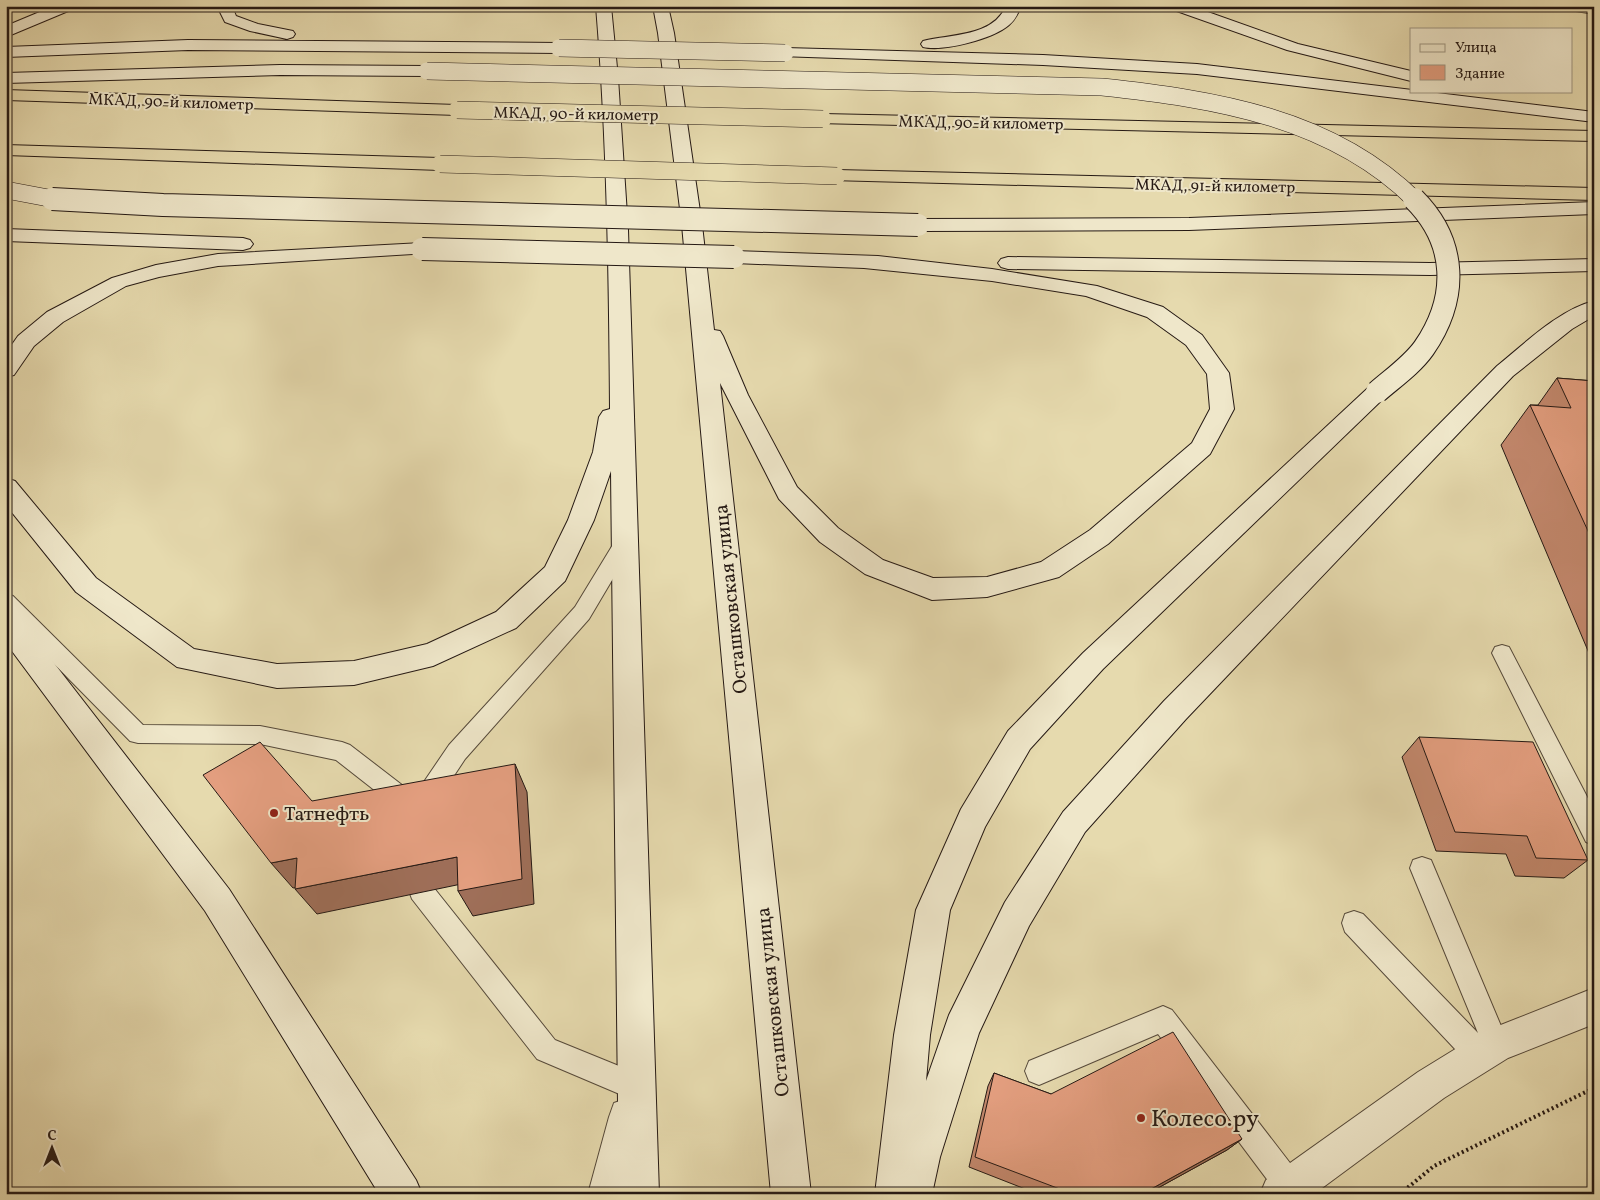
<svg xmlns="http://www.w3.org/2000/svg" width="1600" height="1200" font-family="Vollkorn,serif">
<rect width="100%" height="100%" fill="#e6daae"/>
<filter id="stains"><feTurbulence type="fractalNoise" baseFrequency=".004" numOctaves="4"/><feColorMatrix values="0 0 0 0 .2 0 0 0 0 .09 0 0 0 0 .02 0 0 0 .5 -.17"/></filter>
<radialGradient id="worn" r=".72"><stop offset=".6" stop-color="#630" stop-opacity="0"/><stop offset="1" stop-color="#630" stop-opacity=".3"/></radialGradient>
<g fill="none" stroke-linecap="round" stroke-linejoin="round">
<defs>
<path id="service" d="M 1559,6 L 1594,8 L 1594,14 L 1564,9 Z
M 624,536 L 631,538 L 634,543 L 589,619 L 465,759 L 426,818 L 418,821 L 410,818 L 336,760 L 260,744 L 138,743 L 130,741 L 6,615 L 6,594 L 13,596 L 143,725 L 260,726 L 342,742 L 350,745 L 415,795 L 449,745 L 575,607 L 617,538 Z
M 1502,645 L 1509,647 L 1594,810 L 1594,845 L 1586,842 L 1492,653 L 1495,647 Z
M 1422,857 L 1431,860 L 1509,1045 L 1505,1054 L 1496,1058 L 1493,1057 L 1490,1065 L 1480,1068 L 1470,1065 L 1345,932 L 1342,923 L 1345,914 L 1354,911 L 1363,914 L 1478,1033 L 1410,868 L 1413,860 Z
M 421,879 L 430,883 L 555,1040 L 646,1077 L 650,1087 L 646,1097 L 636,1101 L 537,1059 L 412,899 L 409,891 L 412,883 Z
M 1163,1006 L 1172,1010 L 1300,1176 L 1304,1186 L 1301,1194 L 1278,1194 L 1158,1034 L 1039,1085 L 1029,1081 L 1025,1071 L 1029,1061 Z"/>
<path id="minor" d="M 1594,988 L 1594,1024 L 1508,1058 L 1444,1098 L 1314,1194 L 1260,1194 L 1266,1180 L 1418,1072 L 1483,1032 Z"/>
<path id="tertiary" d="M 628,1098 L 642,1103 L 647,1117 L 628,1194 L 588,1194 L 609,1117 L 614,1103 Z"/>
<path id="secondary" d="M 6,6 L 21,6 L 19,9 L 6,13 Z
M 54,6 L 75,6 L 73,9 L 6,37 L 6,26 Z
M 217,6 L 232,6 L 236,16 L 258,24 L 293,31 L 295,34 L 293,37 L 287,39 L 250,31 L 225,22 Z
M 596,6 L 611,6 L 618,78 L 628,230 L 659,1194 L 619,1194 L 611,471 L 594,520 L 565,581 L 516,628 L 433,666 L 354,685 L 277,688 L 177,667 L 76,592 L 6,505 L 6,478 L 15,481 L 96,578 L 194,649 L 277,664 L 354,661 L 427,644 L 496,612 L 545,567 L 568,520 L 593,452 L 599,417 L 603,411 L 610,409 C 609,275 607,140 596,6 Z
M 653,6 L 668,6 L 674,33 L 702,225 L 714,330 L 720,331 L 723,336 L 748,395 L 797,487 L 838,528 L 883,560 L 933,578 L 987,577 L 1041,562 L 1090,530 L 1192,443 L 1210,409 L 1207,374 L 1186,345 L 1147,317 L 1086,296 L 992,281 L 864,268 L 734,263 L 727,261 L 724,257 L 727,253 L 734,251 L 878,256 L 992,269 L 1097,286 L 1163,307 L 1202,335 L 1229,373 L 1234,409 L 1210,454 L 1108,544 L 1059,577 L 987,597 L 932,600 L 865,574 L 820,542 L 779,499 L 720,383 L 811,1194 L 771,1194 L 682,225 L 658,33 Z
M 1006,6 L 1021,6 C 1018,14 1015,20 1009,25 C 993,39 943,52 923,47 L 921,44 L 923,41 C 951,34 993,37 1006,6 Z
M 1169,6 L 1191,6 L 1298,44 L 1411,71 L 1411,81 L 1287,50 L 1171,9 Z
M 188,40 L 559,43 L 565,45 L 567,48 L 565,51 L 559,53 L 188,50 L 6,57 L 6,47 Z
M 785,48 L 1043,55 L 1197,64 L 1594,112 L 1594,122 L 1197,74 L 1043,65 L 779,56 L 777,53 L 779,50 Z
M 280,65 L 427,66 L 433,68 L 435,71 L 433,74 L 427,76 L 280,75 L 6,83 L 6,73 Z
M 1594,202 L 1594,214 L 1189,230 L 918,231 L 911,229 L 908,225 L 911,221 L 918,219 L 1189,218 Z
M 6,229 L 243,238 L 250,240 L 253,244 L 250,248 L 243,250 L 6,241 Z
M 422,243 L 429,245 L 432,249 L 429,253 L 218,266 L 159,277 L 126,286 L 63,322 L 34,346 L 14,375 L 6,377 L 6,353 L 18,336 L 47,312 L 112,278 L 156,265 L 218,254 Z
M 1008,257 L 1430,263 L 1594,259 L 1594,271 L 1430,275 L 1008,269 L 1001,267 L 998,263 L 1001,259 Z
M 1594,301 L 1594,316 L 1572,329 L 1513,376 L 1186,719 L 1085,832 L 1029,926 L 979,1033 L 940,1157 L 932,1194 L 875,1194 L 894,1035 L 916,910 L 961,809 L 1008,731 L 1083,653 L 1369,387 L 1377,384 L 1385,387 L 1389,392 L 1385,397 L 1103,669 L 1030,749 L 985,827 L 950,910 L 930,1035 L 926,1081 L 949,1015 L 1005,902 L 1063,812 L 1164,701 L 1497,366 C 1524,344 1560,309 1594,301 Z
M 6,611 L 16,614 L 229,889 L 416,1180 L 422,1194 L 379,1194 L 205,911 L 6,643 Z"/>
<path id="trunk" d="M 6,90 L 457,105 L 463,106 L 466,110 L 463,114 L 457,115 L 6,100 Z
M 823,114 L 1594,131 L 1594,141 L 817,123 L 814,119 L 817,115 Z
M 6,145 L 440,158 L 446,160 L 449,164 L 446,168 L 440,170 L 6,155 Z
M 837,170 L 1594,188 L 1594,200 L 830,180 L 828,176 L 830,172 Z"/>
</defs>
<use href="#service" stroke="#55493a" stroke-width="2"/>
<use href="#minor" stroke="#55493a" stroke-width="2"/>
<use href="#tertiary" stroke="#55493a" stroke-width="2"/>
<use href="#secondary" stroke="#251914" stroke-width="2"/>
<use href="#trunk" stroke="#251914" stroke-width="2"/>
<path stroke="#251914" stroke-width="4" stroke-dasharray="2 3" stroke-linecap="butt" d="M 1400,1194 L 1434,1166 L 1594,1088"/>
<use href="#service" fill="#efe7ca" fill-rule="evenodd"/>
<use href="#minor" fill="#efe7ca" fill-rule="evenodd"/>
<use href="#tertiary" fill="#efe7ca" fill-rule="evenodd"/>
<use href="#secondary" fill="#efe7ca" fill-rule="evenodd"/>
<use href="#trunk" fill="#e6daae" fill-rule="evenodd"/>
<defs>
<path id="secondary-bridge-far1" d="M 559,48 L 785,53
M 427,71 L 1102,87 C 1214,99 1331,117 1415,200
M 6,190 L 59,200"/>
<path id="secondary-bridge" d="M 52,199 L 163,205 L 918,225
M 422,249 L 734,257
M 1377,392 C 1393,378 1412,365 1424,348 C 1459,297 1457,242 1414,199"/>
<path id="trunk-bridge" d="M 457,110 L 823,119
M 440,164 L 837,176"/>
</defs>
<use href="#secondary-bridge-far1" stroke="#251914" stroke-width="18" stroke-linecap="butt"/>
<use href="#secondary-bridge" stroke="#251914" stroke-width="24" stroke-linecap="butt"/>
<use href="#trunk-bridge" stroke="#251914" stroke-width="18" stroke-linecap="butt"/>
<use href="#secondary-bridge-far1" stroke="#efe7ca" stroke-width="17"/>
<use href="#secondary-bridge" stroke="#efe7ca" stroke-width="22"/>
<use href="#trunk-bridge" stroke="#e6daae" stroke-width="17"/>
</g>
<path fill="#c3886d" stroke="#251914" d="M 1557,378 L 1594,381 L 1594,665 L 1501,445 L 1530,405 L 1538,405 Z
M 1419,737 L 1588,860 L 1564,878 L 1515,876 L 1506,854 L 1436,851 L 1402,757 Z
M 994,1073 L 1051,1094 L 1242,1139 L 1227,1150 L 1147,1194 L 1038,1194 L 969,1167 L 988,1086 Z"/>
<path fill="#9f6f59" stroke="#251914" d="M 515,764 L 527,792 L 534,904 L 473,916 L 458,891 Z
M 457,857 L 471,882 L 317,914 L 295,889 Z
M 297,858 L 319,883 L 293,888 L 271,863 Z
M 1242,1139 L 1227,1150 L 1147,1194 L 1142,1194 Z"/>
<path fill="#e39e7f" stroke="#251914" d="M 1557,378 L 1594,381 L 1594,544 L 1530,405 L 1571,408 Z
M 1419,737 L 1533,742 L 1588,860 L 1536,858 L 1527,836 L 1455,832 Z
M 260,742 L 312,801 L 515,764 L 522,879 L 458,891 L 457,857 L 295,889 L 297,858 L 271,863 L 203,775 Z
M 1173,1032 L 1242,1139 L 1142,1194 L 1073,1194 L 975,1157 L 994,1073 L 1051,1094 Z"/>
<g fill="#8f2418" stroke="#efe7ca" stroke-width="2">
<circle cx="274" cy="813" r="5"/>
<circle cx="1141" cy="1118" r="5"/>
</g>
<g text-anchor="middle" stroke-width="4" stroke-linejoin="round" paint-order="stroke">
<g font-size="16" fill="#251914" stroke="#efe7ca">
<text transform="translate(171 101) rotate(2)" y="6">МКАД, 90-й километр</text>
<text transform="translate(576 113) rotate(1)" y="6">МКАД, 90-й километр</text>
<text transform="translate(981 122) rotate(1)" y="6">МКАД, 90-й километр</text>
<text transform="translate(1215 185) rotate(1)" y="6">МКАД, 91-й километр</text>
</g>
<g font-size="20" fill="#251914" stroke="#efe7ca">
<text transform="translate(730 599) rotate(-96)" y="7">Осташковская улица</text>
<text transform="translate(772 1002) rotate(-96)" y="7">Осташковская улица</text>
</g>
<g font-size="20" fill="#251914" stroke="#efe7ca" text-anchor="start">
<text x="284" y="820">Татнефть</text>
</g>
<g font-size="24" fill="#251914" stroke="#efe7ca" text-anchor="start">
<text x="1151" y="1126">Колесо.ру</text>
</g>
</g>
<rect width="1600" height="1200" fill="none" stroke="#e6daae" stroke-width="25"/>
<rect x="8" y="8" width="1585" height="1185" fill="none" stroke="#251914" stroke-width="2.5"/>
<rect x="12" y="12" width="1575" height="1175" fill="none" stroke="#251914"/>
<rect x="1410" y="28" width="162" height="65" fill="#efe7ca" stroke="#9e9581"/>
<rect x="1420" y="44" width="25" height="8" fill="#efe7ca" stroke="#9e9581"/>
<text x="1455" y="52" font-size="15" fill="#251914">Улица</text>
<rect x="1420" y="65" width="25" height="15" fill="#e39e7f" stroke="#9e9581"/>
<text x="1455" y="78" font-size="15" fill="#251914">Здание</text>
<g transform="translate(52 1148)" stroke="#efe7ca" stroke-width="4" paint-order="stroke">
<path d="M0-4L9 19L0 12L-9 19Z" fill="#251914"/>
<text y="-8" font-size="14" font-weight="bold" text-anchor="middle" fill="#251914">С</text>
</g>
<rect width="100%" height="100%" filter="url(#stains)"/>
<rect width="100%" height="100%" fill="url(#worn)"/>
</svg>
